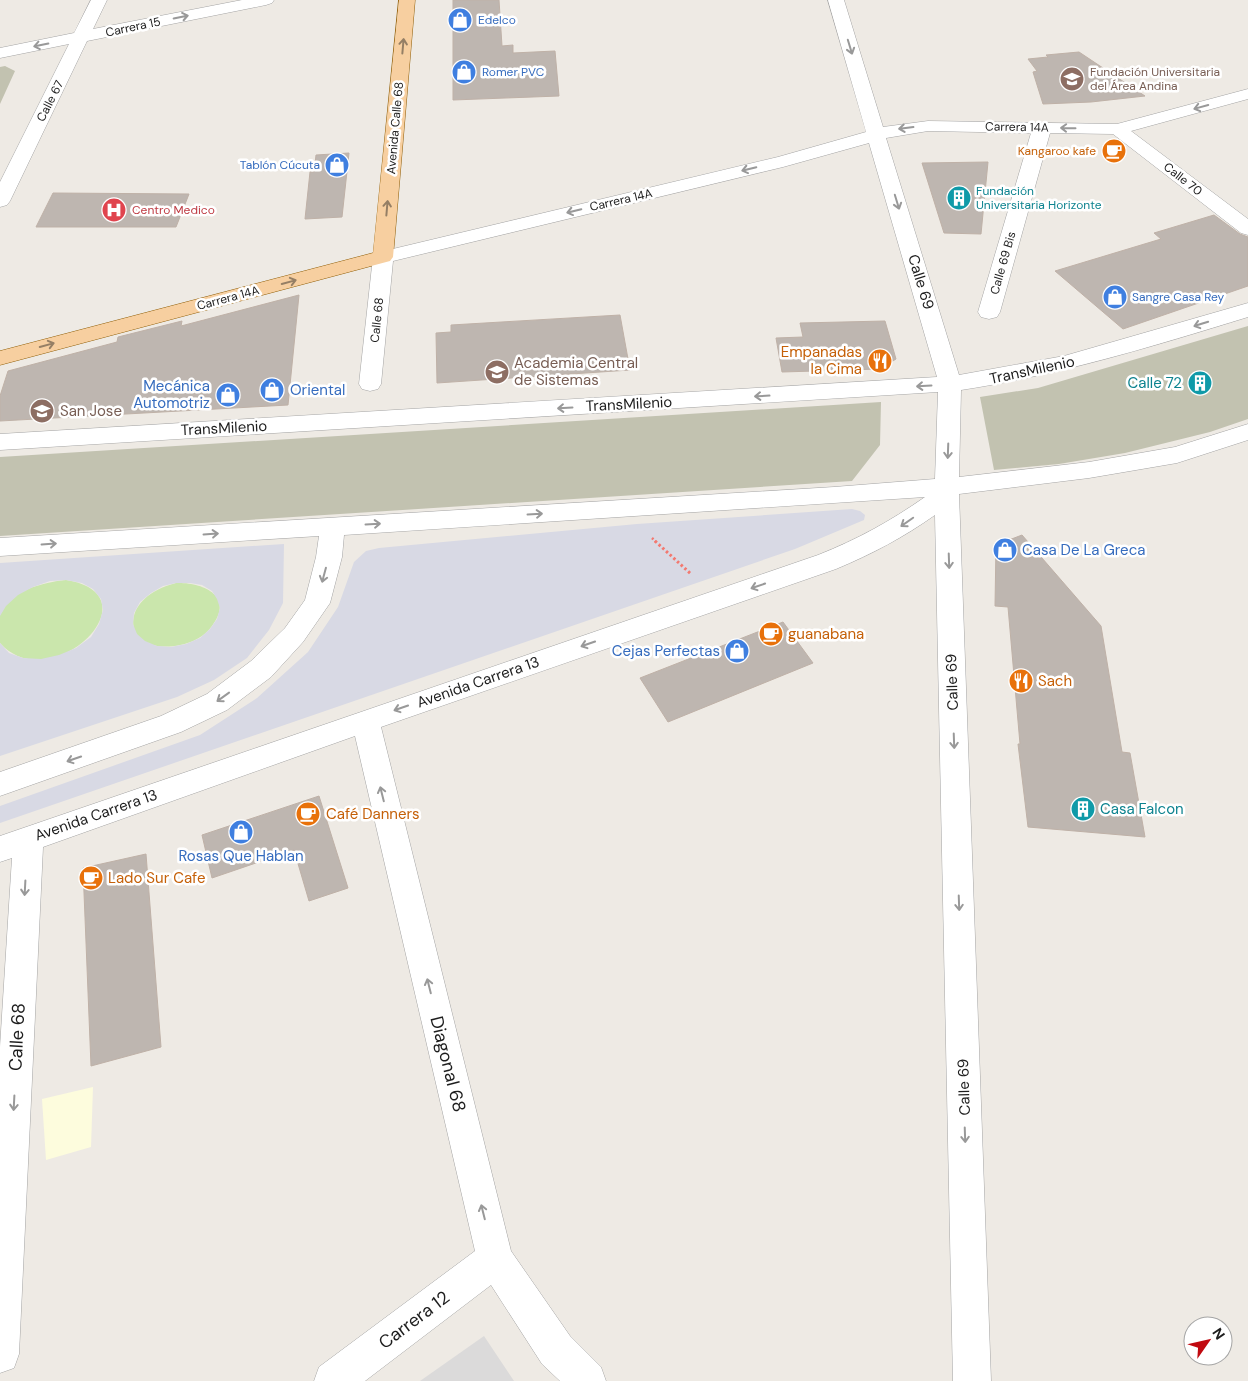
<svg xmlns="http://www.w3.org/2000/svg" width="1248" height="1381" font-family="'DM Sans',sans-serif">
<rect width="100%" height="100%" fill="#eeeae4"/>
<path fill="#dbdada" d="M 484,1336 L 514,1381 L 420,1381 Z"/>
<path fill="#fdfcdd" d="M 93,1087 L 91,1147 L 46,1160 L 42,1099 Z"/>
<path fill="#c2c2b0" d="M 5,66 L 15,71 L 0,104 L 0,67 Z
M 1248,326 L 1248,419 L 1210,432 L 1125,453 L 1059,464 L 994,470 L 980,397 L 1038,388 Z
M 881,402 L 880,445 L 852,481 L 0,536 L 0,457 Z"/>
<path fill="#cae6ac" d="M 66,580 C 159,595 51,700 0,643 C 0,635 0,623 0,615 C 8,591 44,582 66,580 Z
M 176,583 C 203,582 235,596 212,626 C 205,636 192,643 180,645 C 122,657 115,598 176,583 Z"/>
<path fill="#d8d9e4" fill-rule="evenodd" d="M 852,509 L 860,511 L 865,515 L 864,520 L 795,549 L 0,823 L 0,806 L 200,735 L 257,698 L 308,652 L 338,607 L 354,562 L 366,551 L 379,548 L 637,524 Z
M 284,544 L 283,603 L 269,630 L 247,658 L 214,680 L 177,697 L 0,756 L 0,643 L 9,653 L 23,658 L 41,659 L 59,655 L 76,648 L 91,637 L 99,624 L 103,610 L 101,599 L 93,589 L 82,583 L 66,580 L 50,581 L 33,587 L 18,595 L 6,606 L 0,616 L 0,563 ZM 176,583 L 190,583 L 202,585 L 212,591 L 217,599 L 220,608 L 217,619 L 210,629 L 200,638 L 186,644 L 171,647 L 157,646 L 145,641 L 137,634 L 133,624 L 134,613 L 140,602 L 151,593 L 163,586 Z"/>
<path fill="#beb6b0" stroke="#bfb1a7" d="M 453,0 L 499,0 L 502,46 L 513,45 L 513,53 L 555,51 L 559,96 L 453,100 Z
M 1079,52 L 1145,96 L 1091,102 L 1043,104 L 1033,72 L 1037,71 L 1028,59 L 1048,57 L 1046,55 Z
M 349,153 L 342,217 L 305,219 L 310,172 L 314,172 L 316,155 Z
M 988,162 L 981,234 L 944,233 L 922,163 Z
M 53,193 L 189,194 L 176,227 L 36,227 Z
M 1214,215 L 1240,234 L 1248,237 L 1248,286 L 1123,329 L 1055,271 L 1161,239 L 1154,233 Z
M 299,295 L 288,405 L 0,421 L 0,396 L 8,371 L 117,342 L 118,337 L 182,321 L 181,326 Z
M 620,315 L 630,370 L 437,383 L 436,333 L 451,332 L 451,325 Z
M 885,321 L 896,359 L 880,369 L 782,372 L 776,338 L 803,337 L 800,323 Z
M 1022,535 L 1101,626 L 1122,752 L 1130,753 L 1145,837 L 1028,827 L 1018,744 L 1020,744 L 1008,607 L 995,606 L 996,545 Z
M 783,622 L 813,663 L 668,722 L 640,678 Z
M 319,796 L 348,888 L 309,901 L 294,850 L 212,878 L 202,835 Z
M 146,854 L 161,1047 L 91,1066 L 83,868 Z"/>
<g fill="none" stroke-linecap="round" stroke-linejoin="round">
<defs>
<path id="minor" d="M 91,0 L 107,0 L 93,29 L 242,0 L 274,0 L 272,3 L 266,5 L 87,41 L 10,201 L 7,205 L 0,207 L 0,182 L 69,44 L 0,58 L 0,48 L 74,33 Z
M 828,0 L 844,0 L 883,127 L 928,121 L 1117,124 L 1248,89 L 1248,99 L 1131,131 L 1248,219 L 1248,235 L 1241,233 L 1113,134 L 1050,133 L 1000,312 L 997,317 L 989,319 L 981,317 L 978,312 L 1031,133 L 928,131 L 886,138 L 959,375 L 1064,356 L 1248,303 L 1248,317 C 1154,346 1059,375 961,390 L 959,477 L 1089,462 L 1175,447 L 1248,424 L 1248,440 L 1177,463 L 1089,478 L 959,494 L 991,1381 L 953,1381 L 935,515 C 904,537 872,554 836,569 L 381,727 L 511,1251 L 570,1336 L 601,1367 L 606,1381 L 560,1381 L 542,1364 L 491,1285 L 365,1381 L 314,1381 L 319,1367 L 475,1251 L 355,736 L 43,847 L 19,1354 L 14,1368 L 0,1373 L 0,1047 L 12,858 L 0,862 L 0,836 L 818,555 C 858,539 889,522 925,497 L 344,535 L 342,557 L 330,603 L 303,642 L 271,677 L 227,710 L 181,732 L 0,796 L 0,772 L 161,716 L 207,694 L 251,661 L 285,628 L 305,600 L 316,557 L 319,536 L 0,556 L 0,538 L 834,487 L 935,479 L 938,392 L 0,450 L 0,434 L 937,377 L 869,143 L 783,167 L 393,261 L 381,384 L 378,389 L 370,391 L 362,389 L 359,384 L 373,257 L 376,253 L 778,157 L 866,132 Z"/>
<path id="major" d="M 399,0 L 415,0 L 393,257 L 390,261 L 0,365 L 0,351 L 373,253 Z"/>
</defs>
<use href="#minor" stroke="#a4a4a4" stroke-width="1"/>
<use href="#major" stroke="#905e07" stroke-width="1"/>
<path stroke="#f37970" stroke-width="2.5" stroke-dasharray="2 2" stroke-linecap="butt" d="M 652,538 L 656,542"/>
<path stroke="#f37970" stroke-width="3" stroke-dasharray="2.5 2.5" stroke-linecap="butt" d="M 655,541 L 691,574"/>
<use href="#minor" fill="#fff" fill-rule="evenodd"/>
<use href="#major" fill="#f7cfa0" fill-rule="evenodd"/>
</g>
<defs><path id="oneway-shaft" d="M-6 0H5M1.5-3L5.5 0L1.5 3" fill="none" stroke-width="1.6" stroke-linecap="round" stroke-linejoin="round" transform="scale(1.25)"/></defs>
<g stroke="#999">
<use href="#oneway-shaft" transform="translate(181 17) rotate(-12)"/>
<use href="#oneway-shaft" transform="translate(41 45) rotate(169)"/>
<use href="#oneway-shaft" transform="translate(850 47) rotate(73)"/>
<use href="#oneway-shaft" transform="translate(1201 107) rotate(165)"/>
<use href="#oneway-shaft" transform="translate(906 128) rotate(173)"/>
<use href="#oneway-shaft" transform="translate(1068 128) rotate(-179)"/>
<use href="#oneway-shaft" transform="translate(749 169) rotate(167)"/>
<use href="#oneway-shaft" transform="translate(897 202) rotate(73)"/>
<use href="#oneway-shaft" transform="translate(574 211) rotate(167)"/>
<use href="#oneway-shaft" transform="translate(1201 324) rotate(163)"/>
<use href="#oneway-shaft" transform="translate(924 386) rotate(177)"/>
<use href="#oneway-shaft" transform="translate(762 396) rotate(177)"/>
<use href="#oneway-shaft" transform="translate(565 408) rotate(177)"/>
<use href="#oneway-shaft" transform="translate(948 451) rotate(92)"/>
<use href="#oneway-shaft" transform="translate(535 514) rotate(-3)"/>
<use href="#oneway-shaft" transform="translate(907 522) rotate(145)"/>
<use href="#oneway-shaft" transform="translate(373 524) rotate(-3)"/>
<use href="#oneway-shaft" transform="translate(211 534) rotate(-4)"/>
<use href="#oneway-shaft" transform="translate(49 544) rotate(-4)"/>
<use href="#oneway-shaft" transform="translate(949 561) rotate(88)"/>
<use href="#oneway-shaft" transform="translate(324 575) rotate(105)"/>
<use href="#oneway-shaft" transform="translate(758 586) rotate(161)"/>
<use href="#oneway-shaft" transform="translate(588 644) rotate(161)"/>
<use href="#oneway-shaft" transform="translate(223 697) rotate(144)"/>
<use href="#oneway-shaft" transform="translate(401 708) rotate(161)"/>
<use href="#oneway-shaft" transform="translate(954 741) rotate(88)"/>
<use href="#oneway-shaft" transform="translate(74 759) rotate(161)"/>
<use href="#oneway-shaft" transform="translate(382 794) rotate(-104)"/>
<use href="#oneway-shaft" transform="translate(25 888) rotate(93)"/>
<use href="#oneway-shaft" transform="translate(959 903) rotate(88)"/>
<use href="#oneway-shaft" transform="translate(429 986) rotate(-104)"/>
<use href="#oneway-shaft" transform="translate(14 1103) rotate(93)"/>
<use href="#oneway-shaft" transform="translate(965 1135) rotate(88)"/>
<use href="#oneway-shaft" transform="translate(483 1212) rotate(-104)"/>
</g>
<g stroke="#957f65">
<use href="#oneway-shaft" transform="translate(403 46) rotate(-85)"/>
<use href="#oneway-shaft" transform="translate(387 208) rotate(-85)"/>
<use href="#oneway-shaft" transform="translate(289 282) rotate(-15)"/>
<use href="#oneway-shaft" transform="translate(47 345) rotate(-15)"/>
</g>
<defs>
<symbol id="shop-disc" viewBox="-11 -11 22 22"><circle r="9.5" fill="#3f7fe0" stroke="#fff"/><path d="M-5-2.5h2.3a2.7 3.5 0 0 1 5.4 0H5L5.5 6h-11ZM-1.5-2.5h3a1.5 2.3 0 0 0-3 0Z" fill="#fff"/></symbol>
<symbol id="university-disc" viewBox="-11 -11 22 22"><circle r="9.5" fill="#8d6e63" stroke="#fff"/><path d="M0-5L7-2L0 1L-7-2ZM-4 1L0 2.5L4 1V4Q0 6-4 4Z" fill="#fff"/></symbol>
<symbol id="cafe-disc" viewBox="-11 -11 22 22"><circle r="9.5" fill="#e8710a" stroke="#fff"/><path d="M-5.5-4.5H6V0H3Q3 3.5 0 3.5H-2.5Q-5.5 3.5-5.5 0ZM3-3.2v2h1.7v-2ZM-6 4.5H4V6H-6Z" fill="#fff"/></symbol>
<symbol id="building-disc" viewBox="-11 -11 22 22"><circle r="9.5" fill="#0f9aa8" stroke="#fff"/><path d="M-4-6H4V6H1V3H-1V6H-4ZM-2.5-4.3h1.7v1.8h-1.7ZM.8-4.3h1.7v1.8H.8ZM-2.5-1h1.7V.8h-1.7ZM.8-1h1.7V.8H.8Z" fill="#fff"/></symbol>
<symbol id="hospital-disc" viewBox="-11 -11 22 22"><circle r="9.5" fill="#e0444e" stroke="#fff"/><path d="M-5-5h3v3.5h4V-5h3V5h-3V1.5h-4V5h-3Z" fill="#fff"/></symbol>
<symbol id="restaurant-disc" viewBox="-11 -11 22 22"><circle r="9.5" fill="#e8710a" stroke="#fff"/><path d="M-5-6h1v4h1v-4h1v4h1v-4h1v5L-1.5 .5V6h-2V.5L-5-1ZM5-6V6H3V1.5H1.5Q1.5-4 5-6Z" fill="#fff"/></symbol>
<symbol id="school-disc" viewBox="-11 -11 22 22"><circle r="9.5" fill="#8d6e63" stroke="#fff"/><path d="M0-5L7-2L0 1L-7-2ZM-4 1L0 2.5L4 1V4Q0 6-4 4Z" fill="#fff"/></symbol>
</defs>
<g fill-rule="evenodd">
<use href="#shop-disc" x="446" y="6" width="28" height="28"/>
<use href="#shop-disc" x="450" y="58" width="28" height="28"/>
<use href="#university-disc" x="1058" y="65" width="28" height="28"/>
<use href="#cafe-disc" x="1100" y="137" width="28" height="28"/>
<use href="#shop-disc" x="323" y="151" width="28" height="28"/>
<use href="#building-disc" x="945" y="184" width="28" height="28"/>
<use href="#hospital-disc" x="100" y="196" width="28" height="28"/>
<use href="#shop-disc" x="1101" y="283" width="28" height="28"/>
<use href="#restaurant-disc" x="866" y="347" width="28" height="28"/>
<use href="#school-disc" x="483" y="358" width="28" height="28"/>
<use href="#building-disc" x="1186" y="369" width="28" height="28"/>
<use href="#shop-disc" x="258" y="376" width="28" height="28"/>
<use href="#shop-disc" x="214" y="381" width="28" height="28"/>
<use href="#university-disc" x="28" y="397" width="28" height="28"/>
<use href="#shop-disc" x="991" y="536" width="28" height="28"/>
<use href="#cafe-disc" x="757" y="620" width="28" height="28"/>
<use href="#shop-disc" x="723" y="637" width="28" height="28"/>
<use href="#restaurant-disc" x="1007" y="667" width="28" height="28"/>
<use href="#building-disc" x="1069" y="795" width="28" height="28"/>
<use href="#cafe-disc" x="294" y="800" width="28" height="28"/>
<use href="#shop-disc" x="227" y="818" width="28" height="28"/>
<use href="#cafe-disc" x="77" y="864" width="28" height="28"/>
</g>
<g text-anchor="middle" stroke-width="5" stroke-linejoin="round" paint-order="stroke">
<g font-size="12" fill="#366cbe" stroke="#fff" text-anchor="start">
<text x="478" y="24">Edelco</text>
<text x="482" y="76">Romer PVC</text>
<text x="320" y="169" text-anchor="end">Tablón Cúcuta</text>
<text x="1132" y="301">Sangre Casa Rey</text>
</g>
<g font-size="12" fill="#1d1d1d" stroke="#fff">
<text transform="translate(133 27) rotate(-12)" y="4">Carrera 15</text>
<text transform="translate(50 101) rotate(-63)" y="4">Calle 67</text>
<text transform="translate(1017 127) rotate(1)" y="4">Carrera 14A</text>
<text transform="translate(395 128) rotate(-85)" y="4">Avenida Calle 68</text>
<text transform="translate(1183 179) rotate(38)" y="4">Calle 70</text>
<text transform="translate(621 200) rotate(-13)" y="4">Carrera 14A</text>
<text transform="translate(1003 263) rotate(-74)" y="4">Calle 69 Bis</text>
<text transform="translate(228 298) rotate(-15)" y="4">Carrera 14A</text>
<text transform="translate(377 320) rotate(-84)" y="4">Calle 68</text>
</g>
<g font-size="12" fill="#785e54" stroke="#fff" text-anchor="start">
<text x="1090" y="76">Fundación Universitaria<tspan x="1090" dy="14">del Área Andina</tspan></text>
</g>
<g font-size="12" fill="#c56008" stroke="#fff" text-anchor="end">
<text x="1096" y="155">Kangaroo kafe</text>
</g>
<g font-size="12" fill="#0d838f" stroke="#fff" text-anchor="start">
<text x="976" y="195">Fundación<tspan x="976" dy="14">Universitaria Horizonte</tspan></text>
</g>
<g font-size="12" fill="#be3a42" stroke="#fff" text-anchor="start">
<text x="132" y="214">Centro Medico</text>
</g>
<g font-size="15" fill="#1d1d1d" stroke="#fff">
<text transform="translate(921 282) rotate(73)" y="5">Calle 69</text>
<text transform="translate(1032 370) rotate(-12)" y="5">TransMilenio</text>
<text transform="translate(629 404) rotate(-3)" y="5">TransMilenio</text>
<text transform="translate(224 428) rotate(-3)" y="5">TransMilenio</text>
<text transform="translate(478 682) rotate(-19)" y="5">Avenida Carrera 13</text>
<text transform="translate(952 682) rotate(-92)" y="5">Calle 69</text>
<text transform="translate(96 815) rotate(-19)" y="5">Avenida Carrera 13</text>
<text transform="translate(964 1087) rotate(-92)" y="5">Calle 69</text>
</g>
<g font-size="15" fill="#c56008" stroke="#fff" text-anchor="start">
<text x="862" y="357" text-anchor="end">Empanadas<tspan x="862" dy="17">la Cima</tspan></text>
<text x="788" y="639">guanabana</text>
<text x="1038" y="686">Sach</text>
<text x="326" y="819">Café Danners</text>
<text x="108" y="883">Lado Sur Cafe</text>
</g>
<g font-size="15" fill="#785e54" stroke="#fff" text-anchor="start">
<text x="514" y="368">Academia Central<tspan x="514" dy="17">de Sistemas</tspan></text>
<text x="60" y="416">San Jose</text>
</g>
<g font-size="15" fill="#0d838f" stroke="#fff" text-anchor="end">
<text x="1182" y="388">Calle 72</text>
<text x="1100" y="814" text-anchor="start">Casa Falcon</text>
</g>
<g font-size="15" fill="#366cbe" stroke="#fff" text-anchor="end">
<text x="210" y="391">Mecánica<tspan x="210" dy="17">Automotriz</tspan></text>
<text x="290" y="395" text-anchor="start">Oriental</text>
<text x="1022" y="555" text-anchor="start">Casa De La Greca</text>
<text x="720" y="656">Cejas Perfectas</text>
<text x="241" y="861" text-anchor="middle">Rosas Que Hablan</text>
</g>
<g font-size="18" fill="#1d1d1d" stroke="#fff">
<text transform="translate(17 1037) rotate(-87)" y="6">Calle 68</text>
<text transform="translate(448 1064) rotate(76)" y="6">Diagonal 68</text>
<text transform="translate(414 1320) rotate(-37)" y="6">Carrera 12</text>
</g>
</g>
<g transform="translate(1208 1341) rotate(56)"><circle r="24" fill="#ffffff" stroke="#a5a5a5"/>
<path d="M0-4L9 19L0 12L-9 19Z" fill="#c10a10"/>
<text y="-8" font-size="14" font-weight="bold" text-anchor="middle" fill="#1d1d1d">N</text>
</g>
</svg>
